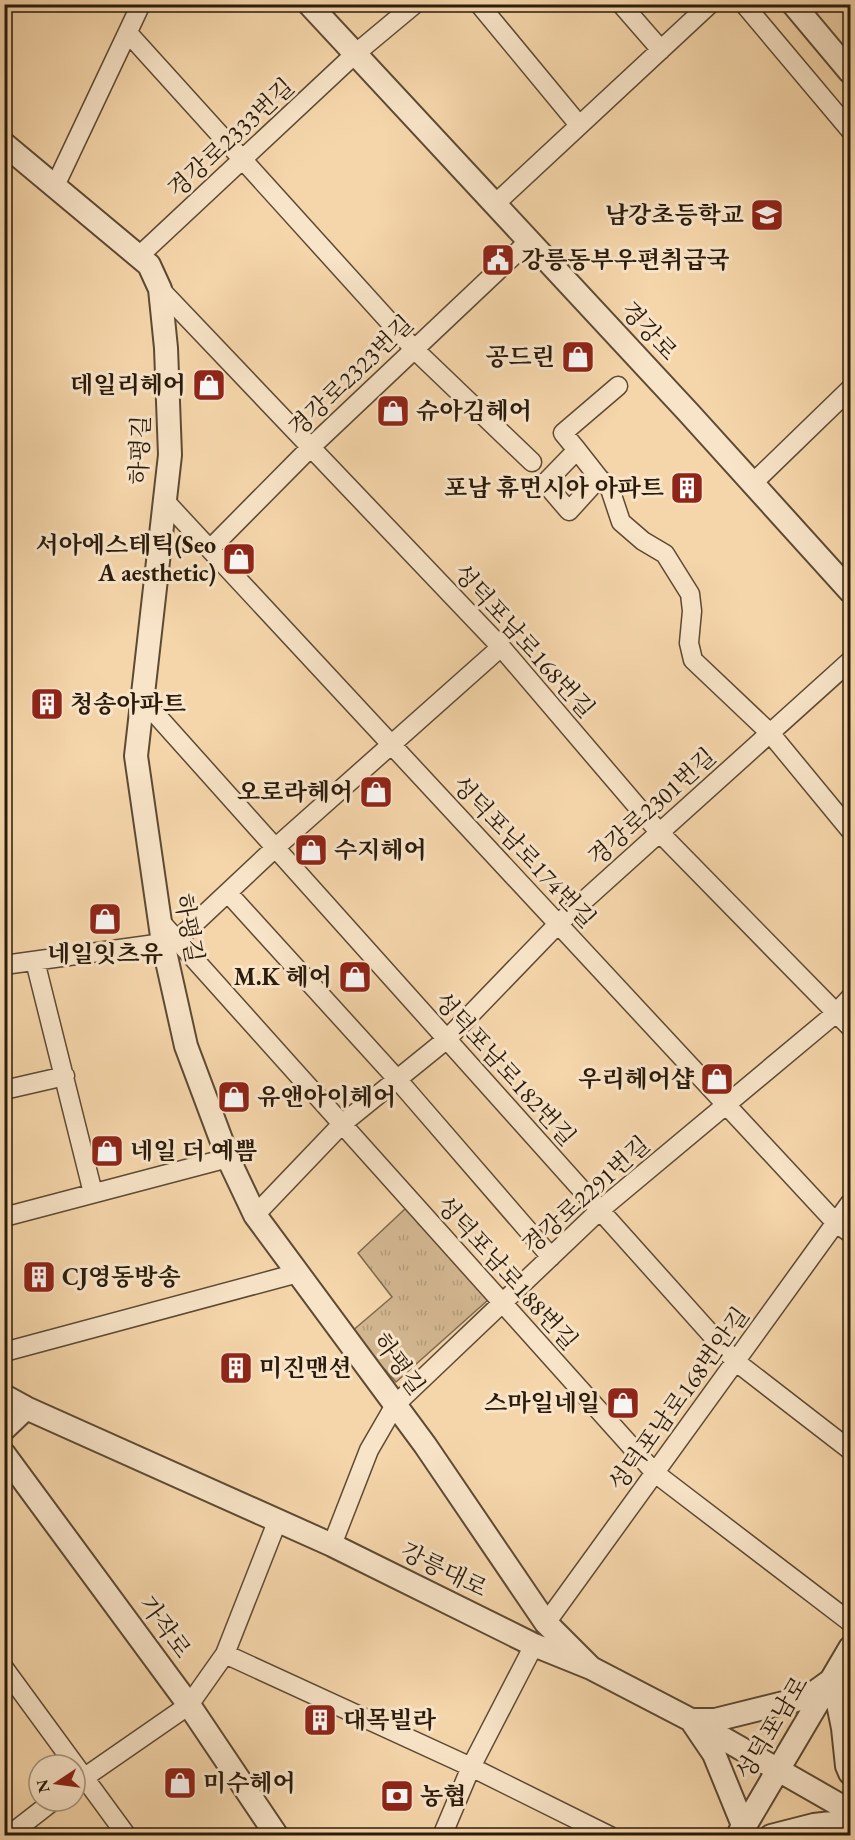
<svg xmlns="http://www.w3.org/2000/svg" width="855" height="1840" font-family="'EB Garamond','Noto Serif KR',serif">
<defs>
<pattern id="park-tufts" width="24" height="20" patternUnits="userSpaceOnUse" patternTransform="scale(1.5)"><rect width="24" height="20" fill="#d2b68f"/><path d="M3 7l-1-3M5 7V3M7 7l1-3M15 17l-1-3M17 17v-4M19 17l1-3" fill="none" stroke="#b49c7a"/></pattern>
</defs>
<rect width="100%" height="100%" fill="#f5d6aa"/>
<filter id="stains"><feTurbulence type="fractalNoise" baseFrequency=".00333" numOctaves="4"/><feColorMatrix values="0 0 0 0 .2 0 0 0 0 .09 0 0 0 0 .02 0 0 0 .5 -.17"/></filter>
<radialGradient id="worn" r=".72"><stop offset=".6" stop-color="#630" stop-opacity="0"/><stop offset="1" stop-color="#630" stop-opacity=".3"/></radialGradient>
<path fill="url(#park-tufts)" stroke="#7e684e" stroke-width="1.5" d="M 406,1208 L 488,1300 L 396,1382 L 351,1332 L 392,1297 L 358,1253 Z"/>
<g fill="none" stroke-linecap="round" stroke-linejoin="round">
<defs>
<path id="minor" d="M 479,4 L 579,125
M 621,4 L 661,50
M 744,4 L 850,130
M 128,33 L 414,349 L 532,462
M 55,186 L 141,4
M 495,204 L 710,4
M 139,256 L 355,54 L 415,4
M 160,289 L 501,647 L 659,832 L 850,1027
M 618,386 L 563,433 L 577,450 L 545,483 L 569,511 L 599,478 L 610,489 L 621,522 L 643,541 L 665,554 L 690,594 L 692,611 L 689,643 L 693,660 L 770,733 L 850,830
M 577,450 L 599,478
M 753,483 L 850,389
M 165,501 L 836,1223 L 850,1233
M 210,549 L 311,447 L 529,241
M 143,700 L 735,1361 L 850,1450
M 228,893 L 397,1079 L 551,1257
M 160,921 L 655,1473 L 850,1622
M 177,940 L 275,848 L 501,647
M 35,961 L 93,1193
M 4,965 L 163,943
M 4,1090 L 65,1076
M 255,1215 L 342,1124 L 447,1039 L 558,924 L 850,661
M 4,1217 L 228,1158
M 4,1352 L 298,1273
M 332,1545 L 369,1450 L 395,1405 L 600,1210 L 836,1013 L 850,998
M 546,1623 L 850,1203
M 225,1654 L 471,1767 L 610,1836
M 4,1668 L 127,1836
M 75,1784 L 189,1705 L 225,1654 L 277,1522
M 8,1836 L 53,1801
M 442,1836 L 471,1767 L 534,1645"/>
<path id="tertiary" d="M 309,4 L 688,412 L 850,591
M 793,4 L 850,72
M 4,144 L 149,265 L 160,289 L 166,348 L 170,455 L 136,756 L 163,943 L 186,1046 L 228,1158 L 255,1215 L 425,1445 L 546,1623 L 591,1668
M 4,1396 L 26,1408 L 332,1545 L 534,1645 L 591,1668 L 691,1720 L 850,1811
M 4,1429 L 26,1408
M 4,1454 L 189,1705 L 277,1836
M 691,1720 L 715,1720 L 808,1697 L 833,1679 L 843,1728 L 847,1766 L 850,1773
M 693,1723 L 714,1754 L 743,1825 L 738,1836
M 739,1836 L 850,1648
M 771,1836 L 814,1825 L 850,1821"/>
</defs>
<use href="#minor" stroke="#5d4a34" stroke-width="21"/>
<use href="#tertiary" stroke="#5d4a34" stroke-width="26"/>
<use href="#minor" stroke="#f8e4c8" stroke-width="18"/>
<use href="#tertiary" stroke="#f8e4c8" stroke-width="22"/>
</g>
<defs>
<symbol id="school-square" viewBox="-11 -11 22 22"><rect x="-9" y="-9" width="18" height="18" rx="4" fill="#8f2418" stroke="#f8e4c8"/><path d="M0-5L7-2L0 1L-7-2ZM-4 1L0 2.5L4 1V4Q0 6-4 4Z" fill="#fff"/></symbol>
<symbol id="civic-square" viewBox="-11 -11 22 22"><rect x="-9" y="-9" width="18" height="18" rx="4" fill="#8f2418" stroke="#f8e4c8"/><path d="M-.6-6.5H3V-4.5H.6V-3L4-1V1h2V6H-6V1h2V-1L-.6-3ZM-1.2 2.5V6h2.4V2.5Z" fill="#fff"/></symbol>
<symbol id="shop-square" viewBox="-11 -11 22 22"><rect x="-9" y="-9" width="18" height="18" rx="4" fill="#8f2418" stroke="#f8e4c8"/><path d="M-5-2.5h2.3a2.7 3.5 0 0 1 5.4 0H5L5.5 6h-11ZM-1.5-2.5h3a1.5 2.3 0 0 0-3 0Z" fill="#fff"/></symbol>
<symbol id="building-square" viewBox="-11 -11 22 22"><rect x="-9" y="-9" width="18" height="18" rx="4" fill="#8f2418" stroke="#f8e4c8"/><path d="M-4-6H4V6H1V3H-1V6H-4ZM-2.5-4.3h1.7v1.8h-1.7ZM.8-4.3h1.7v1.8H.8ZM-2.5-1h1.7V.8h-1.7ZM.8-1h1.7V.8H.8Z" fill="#fff"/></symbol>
<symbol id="bank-square" viewBox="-11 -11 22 22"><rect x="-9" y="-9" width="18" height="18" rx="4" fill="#8f2418" stroke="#f8e4c8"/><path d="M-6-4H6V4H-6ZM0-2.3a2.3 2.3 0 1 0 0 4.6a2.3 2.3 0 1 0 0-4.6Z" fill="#fff"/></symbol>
</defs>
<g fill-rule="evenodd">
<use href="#school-square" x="748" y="196" width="38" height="38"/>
<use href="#civic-square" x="479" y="241" width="38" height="38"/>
<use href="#shop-square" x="559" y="338" width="38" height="38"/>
<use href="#shop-square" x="190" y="366" width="38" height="38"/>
<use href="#shop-square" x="374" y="392" width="38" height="38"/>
<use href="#building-square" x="668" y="469" width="38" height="38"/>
<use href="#shop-square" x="220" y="540" width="38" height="38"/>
<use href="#building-square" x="28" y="685" width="38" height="38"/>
<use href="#shop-square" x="357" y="773" width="38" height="38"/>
<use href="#shop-square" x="292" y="831" width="38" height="38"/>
<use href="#shop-square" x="86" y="900" width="38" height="38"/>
<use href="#shop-square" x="336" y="958" width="38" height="38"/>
<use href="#shop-square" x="698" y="1060" width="38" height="38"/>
<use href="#shop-square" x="215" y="1078" width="38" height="38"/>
<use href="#shop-square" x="88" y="1132" width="38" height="38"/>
<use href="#building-square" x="20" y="1258" width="38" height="38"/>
<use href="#building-square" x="217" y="1349" width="38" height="38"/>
<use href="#shop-square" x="604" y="1384" width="38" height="38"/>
<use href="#building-square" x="301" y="1701" width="38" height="38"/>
<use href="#shop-square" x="161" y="1764" width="38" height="38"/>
<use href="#bank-square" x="378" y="1777" width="38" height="38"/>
</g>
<g text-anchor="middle" stroke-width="6" stroke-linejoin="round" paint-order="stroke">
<g font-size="24" fill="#2a1b0c" stroke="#f8e4c8">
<text transform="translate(231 138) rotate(-43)" y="8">경강로2333번길</text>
<text transform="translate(649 331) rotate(47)" y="8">경강로</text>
<text transform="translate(351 376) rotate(-44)" y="8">경강로2323번길</text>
<text transform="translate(140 450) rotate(-88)" y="8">하평길</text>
<text transform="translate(524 641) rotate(48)" y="8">성덕포남로168번길</text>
<text transform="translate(652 807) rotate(-42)" y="8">경강로2301번길</text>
<text transform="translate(524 852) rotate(47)" y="8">성덕포남로174번길</text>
<text transform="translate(189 928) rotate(80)" y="8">하평길</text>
<text transform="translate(505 1069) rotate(48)" y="8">성덕포남로182번길</text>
<text transform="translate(586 1195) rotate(-42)" y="8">경강로2291번길</text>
<text transform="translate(507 1273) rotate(48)" y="8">성덕포남로188번길</text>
<text transform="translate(399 1364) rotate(54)" y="8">하평길</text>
<text transform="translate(679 1399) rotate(-54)" y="8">성덕포남로168번안길</text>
<text transform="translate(444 1570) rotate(26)" y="8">강릉대로</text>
<text transform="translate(165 1627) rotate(54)" y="8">가작로</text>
<text transform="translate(772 1728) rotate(-59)" y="8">성덕포남로</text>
</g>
<g font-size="24" font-weight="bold" fill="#2a1b0c" stroke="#f8e4c8" text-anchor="start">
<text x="744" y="223" text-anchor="end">남강초등학교</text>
<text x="521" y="268">강릉동부우편취급국</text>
<text x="555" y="365" text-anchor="end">공드린</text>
<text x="186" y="393" text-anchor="end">데일리헤어</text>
<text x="416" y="419">슈아김헤어</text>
<text x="664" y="496" text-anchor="end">포남 휴먼시아 아파트</text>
<text x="216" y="553" text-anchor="end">서아에스테틱(Seo<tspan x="216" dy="28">A aesthetic)</tspan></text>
<text x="70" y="712">청송아파트</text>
<text x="353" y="800" text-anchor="end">오로라헤어</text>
<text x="334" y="858">수지헤어</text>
<text x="105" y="962" text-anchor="middle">네일잇츠유</text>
<text x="332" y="985" text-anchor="end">M.K 헤어</text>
<text x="694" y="1087" text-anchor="end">우리헤어샵</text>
<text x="257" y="1105">유앤아이헤어</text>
<text x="130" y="1159">네일 더 예쁨</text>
<text x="62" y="1285">CJ영동방송</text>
<text x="259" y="1376">미진맨션</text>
<text x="600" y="1411" text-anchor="end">스마일네일</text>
<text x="343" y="1728">대목빌라</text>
<text x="203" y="1791">미수헤어</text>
<text x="420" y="1804">농협</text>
</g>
</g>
<rect width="855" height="1840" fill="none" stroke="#f5d6aa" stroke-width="24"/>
<rect x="6" y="6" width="843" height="1828" fill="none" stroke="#2a1b0c" stroke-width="3"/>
<rect x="12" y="12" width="831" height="1816" fill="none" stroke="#2a1b0c" stroke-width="1.5"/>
<g transform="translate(57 1783) rotate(257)"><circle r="28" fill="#f8e4c8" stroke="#a6947d" stroke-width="1.5"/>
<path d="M0-4.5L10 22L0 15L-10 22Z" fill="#8f2418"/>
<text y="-9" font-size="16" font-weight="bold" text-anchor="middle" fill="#2a1b0c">N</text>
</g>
<rect width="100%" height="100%" filter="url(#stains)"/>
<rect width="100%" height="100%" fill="url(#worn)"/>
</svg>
